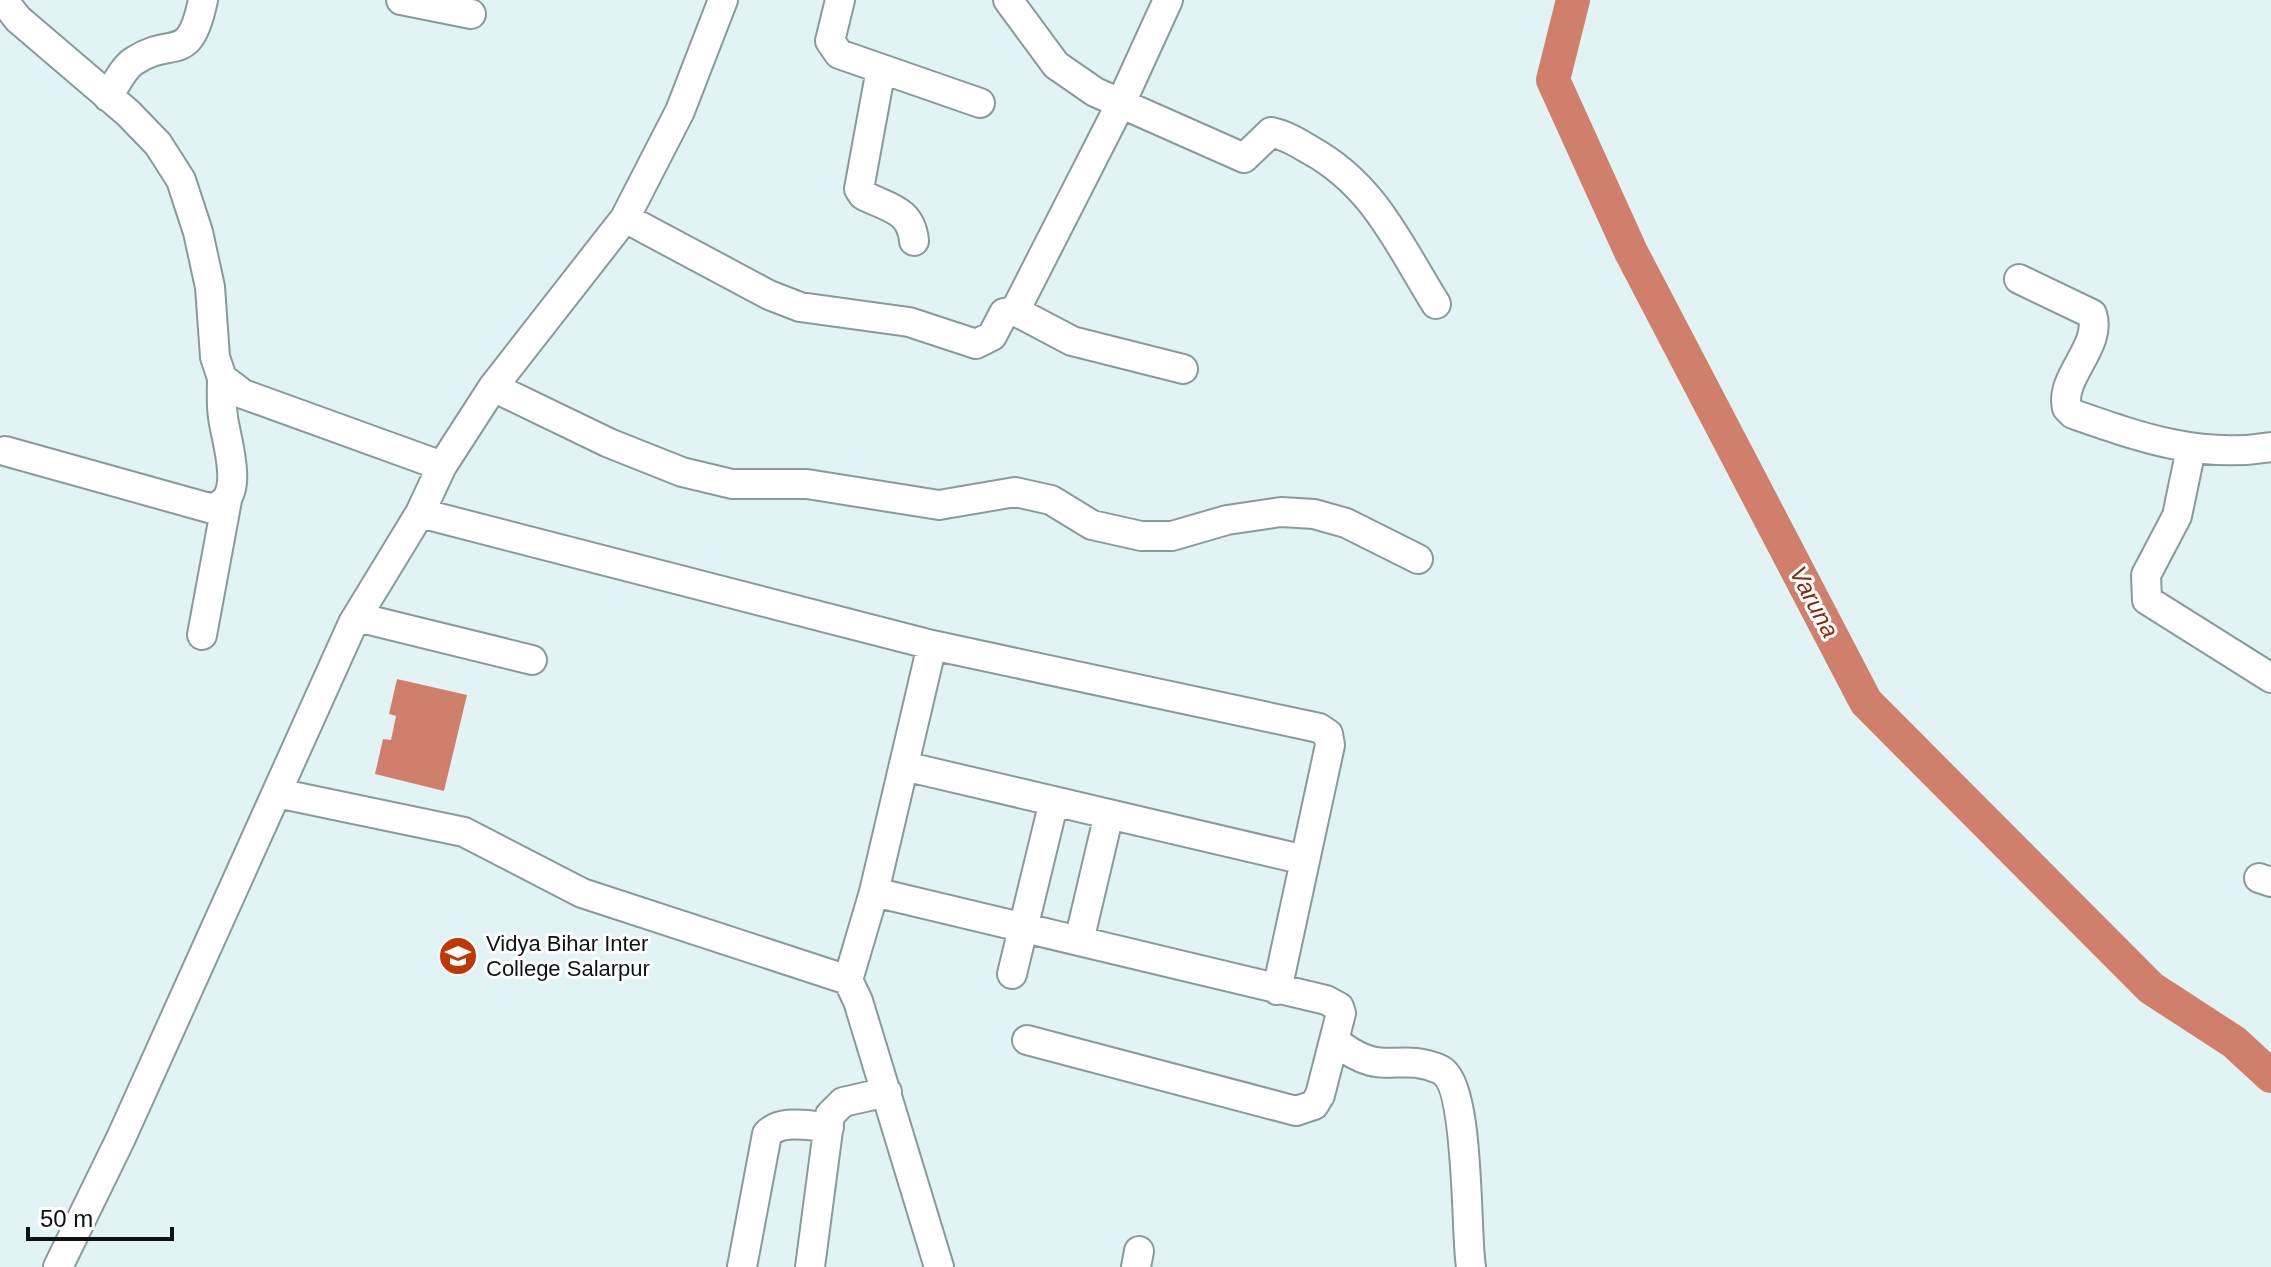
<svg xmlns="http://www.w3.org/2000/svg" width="2271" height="1267" font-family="Arial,sans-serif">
<rect width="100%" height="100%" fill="#e2f3f6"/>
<path fill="#d0806a" d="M 397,679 L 467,695 L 444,791 L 375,774 L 383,739 L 391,740 L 396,716 L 389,714 Z"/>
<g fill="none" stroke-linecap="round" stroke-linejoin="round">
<path stroke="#d0806a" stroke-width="34" d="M 1573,0 L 1553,80 L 1631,252 L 1866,702 L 2151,988 L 2234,1042 L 2271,1076"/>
<defs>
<path id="minor" d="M 3,0 L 18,19 L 128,113 L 158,144 L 181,180 L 198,232 L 210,287 L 215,357 L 222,378 L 243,394 L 442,466
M 401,0 L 471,14
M 840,0 L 830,41 L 839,54 L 980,103
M 1008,0 L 1056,65 L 1095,92 L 1244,158 L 1271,132 C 1285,135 1297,142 1310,150 C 1374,185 1398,243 1436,304
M 881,69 L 859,189 L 863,195 C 888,208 911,209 914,241
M 108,97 C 115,86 123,68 134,61 C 173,35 189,67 203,0
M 625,218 L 769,295 L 800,307 L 909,322 L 976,344 L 992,336 L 1004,313 L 1015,311 L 1072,341 L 1183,369
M 2019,279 L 2092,314 C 2103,346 2059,377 2067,408 L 2073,414 C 2139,437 2200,459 2271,447
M 1015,311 L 1120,105 L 1168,0
M 493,387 L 609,443 L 682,472 L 732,484 L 807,484 L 939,505 L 1015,492 L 1051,500 L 1092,525 L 1141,536 L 1172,536 L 1227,520 L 1281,512 L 1314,514 L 1346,523 L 1418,559
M 2191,449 L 2177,516 L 2146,575 L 2147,600 L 2271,678
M 5,451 L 209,508 C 249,504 226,442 223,417 C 221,404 222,392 222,378
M 420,513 L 932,645 L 1319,728 L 1328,734 L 1330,745 L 1277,990
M 357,617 L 532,660
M 202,635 L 227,500
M 904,766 L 1305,860
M 277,793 L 464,832 L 582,893 L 848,980 L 858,1001 L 939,1267
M 2259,878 L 2271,882
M 874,892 L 1326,1000 L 1339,1007 L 1341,1013 L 1320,1095 L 1314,1105 L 1296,1111 L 1027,1040
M 1079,941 L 1109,814
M 1012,974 L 1054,801
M 848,980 L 874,892 L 932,645
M 1335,1041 C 1383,1080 1396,1051 1439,1069 C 1471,1082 1465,1232 1471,1267
M 58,1267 L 121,1138 L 353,623 L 420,513 L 442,466 L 493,387 L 625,218 L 680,111 L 723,0
M 742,1267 L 767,1134 C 781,1119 808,1126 829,1127
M 810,1267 L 830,1115 L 843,1102 L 887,1092
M 1136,1267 L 1139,1251"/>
</defs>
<use href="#minor" stroke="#899a9c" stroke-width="32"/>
<use href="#minor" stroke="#fff" stroke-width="28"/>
</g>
<defs>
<symbol id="university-disc" viewBox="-11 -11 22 22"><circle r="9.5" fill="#bf3703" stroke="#fff"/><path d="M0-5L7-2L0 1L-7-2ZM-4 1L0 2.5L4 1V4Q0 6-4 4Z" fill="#fff"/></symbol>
</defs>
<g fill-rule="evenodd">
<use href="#university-disc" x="436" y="934" width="44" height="44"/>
</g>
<g text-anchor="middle" stroke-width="6" stroke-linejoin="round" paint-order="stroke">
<g font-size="22" fill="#0d1314" stroke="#fff" text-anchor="start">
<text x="486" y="951">Vidya Bihar Inter<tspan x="486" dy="25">College Salarpur</tspan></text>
</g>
<g font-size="24" font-style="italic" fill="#862809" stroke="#fff">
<text transform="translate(1814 602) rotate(62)" y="8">Varuna</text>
</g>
</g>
<path d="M28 1227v12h144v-12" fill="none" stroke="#0d1314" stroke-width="4"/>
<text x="40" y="1227" font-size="24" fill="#0d1314" stroke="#ffffff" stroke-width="6" paint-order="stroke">50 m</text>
</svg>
